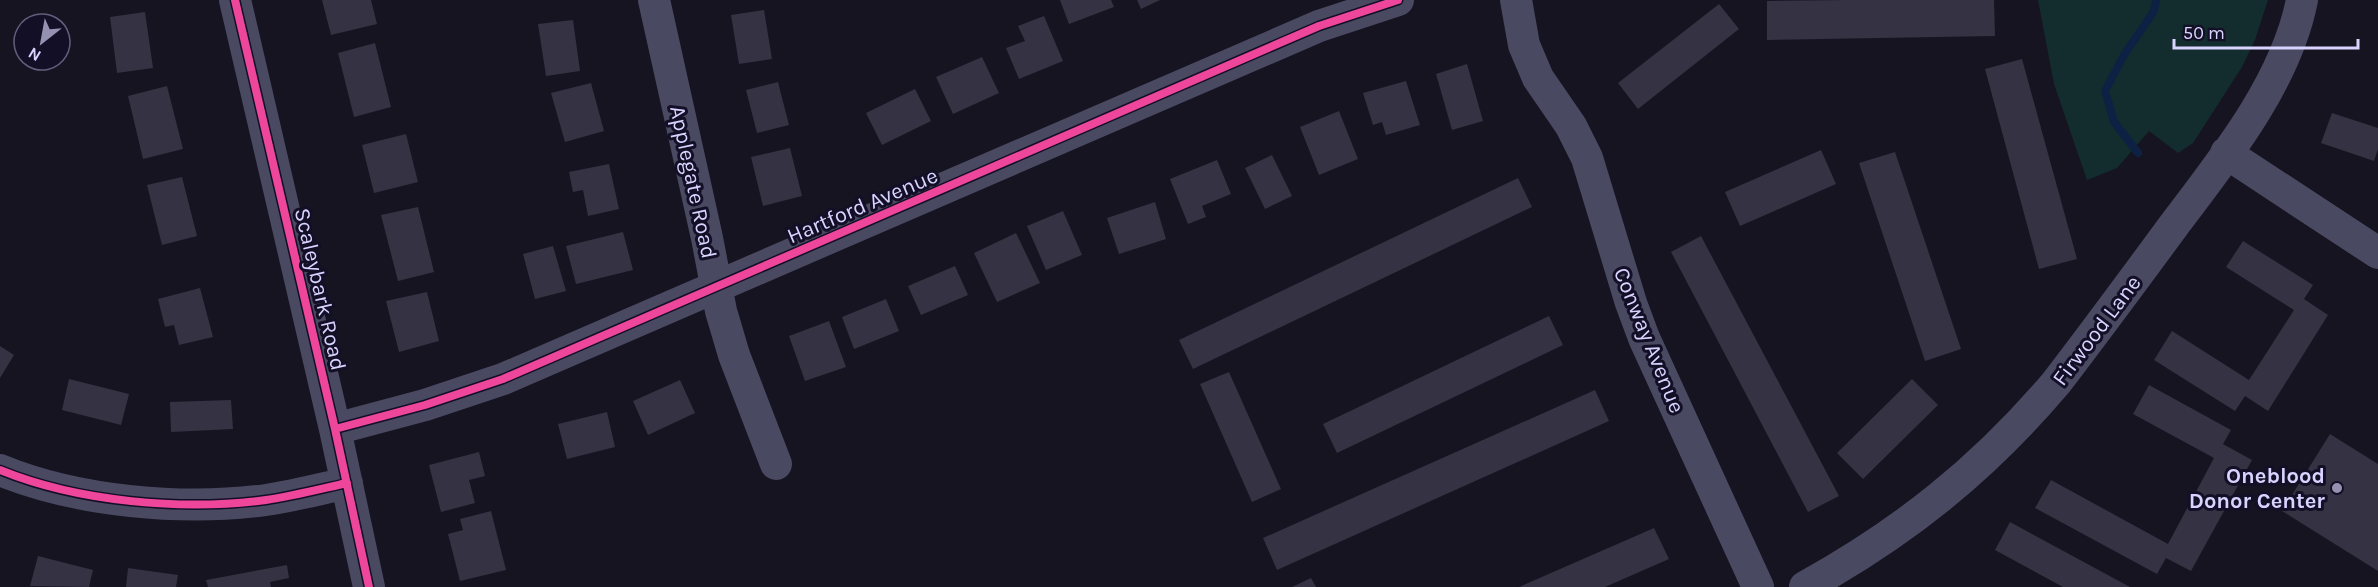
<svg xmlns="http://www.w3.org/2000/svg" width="2378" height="587" font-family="Karla,sans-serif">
<rect width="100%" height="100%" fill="#161421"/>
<path fill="#132c2d" d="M 2038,0 L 2268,0 L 2255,40 L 2242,67 L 2193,143 L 2178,153 L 2149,131 L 2117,168 L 2087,180 L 2054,84 Z"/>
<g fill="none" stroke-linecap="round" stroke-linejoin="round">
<path stroke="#0d2144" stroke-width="8" d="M 2138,153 L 2114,122 L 2105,91 L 2124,55 L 2154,11 L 2156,0"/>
</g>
<path fill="#343243" d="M 322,0 L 371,0 L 377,24 L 331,35 Z
M 1060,0 L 1111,0 L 1114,7 L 1069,24 Z
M 1137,0 L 1160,0 L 1141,9 Z
M 1847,0 L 1994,0 L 1995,36 L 1767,40 L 1767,1 Z
M 1719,4 L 1739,29 L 1638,109 L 1618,83 Z
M 764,10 L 772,59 L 739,64 L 731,15 Z
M 145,12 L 153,68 L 117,73 L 110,17 Z
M 1044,16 L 1063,61 L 1019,79 L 1006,48 L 1025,41 L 1018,26 Z
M 573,20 L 580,71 L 546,76 L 538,24 Z
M 375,43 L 391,107 L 354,117 L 338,53 Z
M 982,57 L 999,93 L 953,114 L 936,77 Z
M 2022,59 L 2077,259 L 2039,269 L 1985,69 Z
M 1467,64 L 1483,121 L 1452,130 L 1436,74 Z
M 1406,81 L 1420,125 L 1386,135 L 1382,122 L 1373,125 L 1363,93 Z
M 778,82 L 789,125 L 757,133 L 746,90 Z
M 591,83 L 604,131 L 565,142 L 551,93 Z
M 167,86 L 183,149 L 143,159 L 128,96 Z
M 915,89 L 931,121 L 882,145 L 866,113 Z
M 1339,111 L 1358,159 L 1319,175 L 1300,127 Z
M 2332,113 L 2378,128 L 2378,149 L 2374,161 L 2321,143 Z
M 406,134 L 418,182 L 374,193 L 362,145 Z
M 790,148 L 802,196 L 763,206 L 751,157 Z
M 1821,150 L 1836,184 L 1740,226 L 1725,192 Z
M 1895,152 L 1961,349 L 1925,361 L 1859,163 Z
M 1272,155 L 1292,196 L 1265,209 L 1245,168 Z
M 1217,160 L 1231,194 L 1202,206 L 1206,217 L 1188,224 L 1170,179 Z
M 609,164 L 619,209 L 588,216 L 583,190 L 573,192 L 569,172 Z
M 182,177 L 197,236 L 162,245 L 147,185 Z
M 1518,178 L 1532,207 L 1193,369 L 1179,340 Z
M 1155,202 L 1166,239 L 1119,254 L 1107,218 Z
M 418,207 L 434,272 L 398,281 L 381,215 Z
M 1063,211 L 1082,255 L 1046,270 L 1027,226 Z
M 623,232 L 633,270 L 576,284 L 566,246 Z
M 1016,233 L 1040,283 L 997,302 L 974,253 Z
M 1701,236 L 1839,496 L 1808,512 L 1671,252 Z
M 2243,241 L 2313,285 L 2304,299 L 2328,315 L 2268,411 L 2245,396 L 2235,411 L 2154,360 L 2172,331 L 2249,380 L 2294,310 L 2226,267 Z
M 553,246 L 566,291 L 535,299 L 523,254 Z
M 955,266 L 968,295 L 921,315 L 908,286 Z
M 200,288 L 213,337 L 179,345 L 174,325 L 165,327 L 158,299 Z
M 427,292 L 439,341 L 399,352 L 386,301 Z
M 886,299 L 899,331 L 854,349 L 842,317 Z
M 1549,316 L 1563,345 L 1337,453 L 1323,424 Z
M 829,321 L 846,367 L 805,381 L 789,336 Z
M 0,346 L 14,355 L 0,378 Z
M 1229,372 L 1281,489 L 1252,502 L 1200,384 Z
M 69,379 L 129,394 L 121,425 L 62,410 Z
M 1912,379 L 1938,405 L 1863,479 L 1837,453 Z
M 680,380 L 695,413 L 648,435 L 633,401 Z
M 2149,385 L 2231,430 L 2223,444 L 2252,460 L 2191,571 L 2166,558 L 2157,574 L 2035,508 L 2051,480 L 2168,544 L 2214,458 L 2133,414 Z
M 1595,390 L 1609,421 L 1277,570 L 1263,538 Z
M 231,400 L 233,429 L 171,432 L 170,402 Z
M 607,412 L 615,447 L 567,459 L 558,424 Z
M 2330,434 L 2378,464 L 2378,571 L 2282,511 Z
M 479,452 L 485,476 L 469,480 L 475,503 L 441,512 L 429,465 Z
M 491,511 L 506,570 L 460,581 L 448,534 L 463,530 L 460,519 Z
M 2010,522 L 2130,587 L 2063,587 L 1995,550 Z
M 1654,528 L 1669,559 L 1605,587 L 1519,587 Z
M 38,556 L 93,570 L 89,587 L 30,586 Z
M 287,565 L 289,578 L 270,582 L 271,587 L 208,587 L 206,580 Z
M 128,568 L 178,575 L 176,587 L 126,587 Z
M 1311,578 L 1316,587 L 1292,587 Z"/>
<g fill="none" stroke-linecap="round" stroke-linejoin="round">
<path stroke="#4a4962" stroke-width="32" d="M 235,0 L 335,429 L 369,587
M 654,0 L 707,238 L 721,311 L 734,355 L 776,464
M 1516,0 L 1524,45 L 1538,78 L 1571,126 L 1587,158 L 1631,303 L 1644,338 L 1758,587
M 2226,153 L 2378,253
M 335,429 L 425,405 L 503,379 L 1319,26 L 1398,0
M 0,470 C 78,502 183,511 266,500 C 293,496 320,489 347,483
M 1805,587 C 1904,532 1982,470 2056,383 C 2096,331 2135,278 2174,225 C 2224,159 2286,82 2302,0"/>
<defs>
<path id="cycleway" d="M 235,0 L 335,429 L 369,587
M 335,429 L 425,405 L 503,379 L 1319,26 L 1398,0
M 0,470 C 78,502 183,511 266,500 C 293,496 320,489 347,483"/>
</defs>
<use href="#cycleway" stroke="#130f26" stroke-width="11"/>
<use href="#cycleway" stroke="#ed469a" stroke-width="8"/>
</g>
<circle fill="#9591b1" stroke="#130f26" stroke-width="2" cx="2337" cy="488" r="6"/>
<g text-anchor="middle" stroke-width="6" stroke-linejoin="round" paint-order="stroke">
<g font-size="22" fill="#d9d4ff" stroke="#130f26">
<text transform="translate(694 182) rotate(78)" y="8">Applegate Road</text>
<text transform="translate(862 205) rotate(-23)" y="8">Hartford Avenue</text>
<text transform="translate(321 289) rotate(77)" y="8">Scaleybark Road</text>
<text transform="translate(2096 330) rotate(-53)" y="8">Firwood Lane</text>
<text transform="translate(1650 340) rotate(68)" y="8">Conway Avenue</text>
</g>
<g font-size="22" font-weight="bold" fill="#d9d4ff" stroke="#130f26" text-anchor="end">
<text x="2325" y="483">Oneblood<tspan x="2325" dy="25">Donor Center</tspan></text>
</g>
</g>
<g transform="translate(42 42) rotate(211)"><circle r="28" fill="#130f26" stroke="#625e7d" stroke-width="1.5"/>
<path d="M0-4.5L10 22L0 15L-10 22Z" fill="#9591b1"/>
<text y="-9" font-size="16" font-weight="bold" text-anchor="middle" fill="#d9d4ff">N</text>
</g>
<path d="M2174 39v9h184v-9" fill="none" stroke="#d9d4ff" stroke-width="3"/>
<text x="2183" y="39" font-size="18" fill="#d9d4ff" stroke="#130f26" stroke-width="4.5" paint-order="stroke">50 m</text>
</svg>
